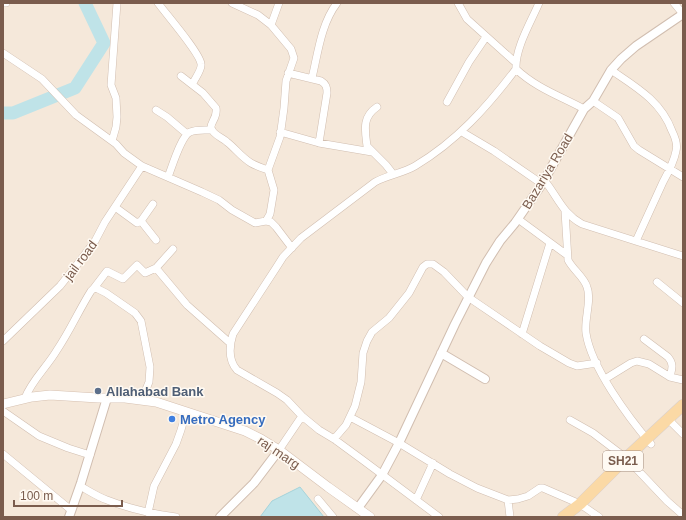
<svg xmlns="http://www.w3.org/2000/svg" width="686" height="520" font-family="Helvetica,sans-serif">
<rect width="100%" height="100%" fill="#fdf6ec"/>
<path fill="#f5e8da" d="M 3,3 L 683,3 L 683,517 L 3,517 Z"/>
<path fill="#bfe3e8" stroke="#a5d3da" d="M 300,487 L 324,517 L 260,517 L 272,501 Z"/>
<g fill="none" stroke-linecap="round" stroke-linejoin="round">
<path stroke="#bfe3e8" stroke-width="13" d="M 3,113 L 13,113 L 75,88 L 104,43 L 85,3"/>
<defs>
<path id="minor" d="M 3,3 L 6,3
M 158,3 C 166,14 200,53 201,64 C 202,70 195,78 193,83
M 232,3 L 258,15 L 271,25 L 291,49 L 294,58 L 286,81 L 284,108 L 280,137 L 268,170 L 274,190 L 270,214 L 266,221
M 458,3 L 467,19 L 516,63
M 674,3 L 683,14
M 271,25 L 279,3
M 3,53 L 42,79 L 76,115 L 116,144 L 124,153 L 142,166 L 202,192 L 219,200 L 232,210 L 255,223 L 266,221 L 271,222 L 276,227 L 292,248
M 516,69 C 536,88 560,96 584,109
M 611,70 C 636,87 661,101 672,131 C 675,137 678,144 676,151 C 674,162 668,173 663,182 C 654,202 645,221 636,241
M 288,73 L 321,81 C 326,84 327,87 327,93 L 319,143
M 181,76 L 203,93 L 216,108 C 218,117 210,123 211,128 C 213,135 223,138 227,142 C 236,149 241,157 251,163 C 256,166 262,168 268,170
M 312,78 C 318,53 321,24 337,3
M 593,101 L 618,118 L 634,146 L 639,150 L 683,177
M 447,102 L 469,62 L 486,37
M 377,107 C 362,117 365,130 367,146 L 386,165 L 393,174
M 156,110 L 167,117 L 187,134
M 280,132 L 319,143 L 372,152
M 462,132 L 494,151 L 542,184
M 112,141 L 116,127 L 117,117 L 116,98 L 111,85 L 117,3
M 168,177 C 172,167 181,136 190,132 C 196,129 205,130 212,130
M 544,180 C 558,197 562,213 582,224 L 683,256
M 115,207 L 137,223 L 141,221 L 156,240
M 565,211 L 568,260 C 573,270 584,277 587,287 C 592,300 584,319 586,333 C 591,367 628,417 651,444
M 518,219 L 567,255
M 141,221 L 153,204
M 156,268 L 187,305 L 230,343
M 657,282 L 683,303
M 94,288 L 107,271 L 123,279 L 137,265 L 145,273 L 156,268 L 173,249
M 522,334 L 550,243
M 644,339 L 668,357 C 674,364 672,369 670,377
M 3,341 L 60,286 L 79,262 L 95,241 L 105,222 L 142,166
M 605,379 L 631,363 L 637,361 L 649,364 L 670,377 L 683,380
M 25,398 C 32,380 47,367 57,350 C 70,331 79,310 91,291 L 94,288 L 98,289 L 106,293 L 135,313 L 141,321 L 150,367 L 149,382 L 142,399
M 3,411 L 39,436 L 68,448 L 90,455
M 350,417 L 399,443 L 450,474 L 477,488 L 508,500 L 518,499 L 528,496 L 540,488 L 543,488 L 580,504 L 599,517
M 668,419 L 683,434
M 570,420 L 593,433 L 626,458
M 334,439 L 346,425 L 355,406 L 361,382 L 363,353 L 367,341 L 372,332 L 389,318 L 409,293 L 423,267 L 427,264 L 433,264 L 444,272 L 468,297 L 540,346 L 569,363 L 577,366 L 597,363
M 279,450 L 302,416
M 3,454 L 71,510
M 631,463 L 667,501 L 683,515
M 80,486 C 89,491 98,497 107,500 C 130,509 153,514 176,517
M 318,499 L 333,517
M 416,500 L 433,463
M 508,500 L 510,517
M 148,513 L 154,486 L 176,444 L 181,430 L 186,412
M 439,517 L 364,461 L 334,439 L 319,430 L 302,416 L 287,400 L 277,393 L 237,370 C 228,360 229,347 233,334 L 276,268 L 283,257 L 301,238 L 375,182 C 388,175 403,173 415,166 C 457,141 487,107 516,69 C 515,48 531,22 539,3"/>
<path id="tertiary" d="M 441,353 L 485,379
M 358,508 L 382,475 L 399,443 L 455,324 L 486,263 L 500,241 L 515,223 L 542,184 L 584,109 L 593,101 L 611,70 L 621,59 L 636,46 L 683,14
M 69,517 L 81,483 L 107,398
M 220,517 L 254,483 L 279,450"/>
<path id="secondary" d="M 3,404 L 32,397 L 50,395 L 98,398 L 125,398 L 156,402 L 245,431 L 261,439 L 279,450 L 328,487 L 370,517"/>
<path id="primary" d="M 563,517 L 580,504 L 626,458 L 683,405"/>
</defs>
<use href="#minor" stroke="#d1beb0" stroke-width="8"/>
<use href="#tertiary" stroke="#d1beb0" stroke-width="10"/>
<use href="#secondary" stroke="#d6c0b0" stroke-width="10"/>
<use href="#primary" stroke="#dad1cd" stroke-width="12"/>
<use href="#minor" stroke="#fff" stroke-width="7"/>
<use href="#tertiary" stroke="#fff" stroke-width="8"/>
<use href="#secondary" stroke="#fff" stroke-width="9"/>
<use href="#primary" stroke="#fbd9a5" stroke-width="11"/>
</g>
<circle fill="#5c6f8a" stroke="#fffaf3" stroke-width="1.5" cx="98" cy="391" r="4"/>
<circle fill="#3f7fe0" stroke="#fffaf3" stroke-width="1.5" cx="172" cy="419" r="4"/>
<g text-anchor="middle" stroke-width="3" stroke-linejoin="round" paint-order="stroke">
<rect fill="#fffaf3" stroke="#a28b7f" stroke-width="1" x="603" y="451" width="40" height="20" rx="3"/>
<g font-size="12" font-weight="bold" fill="#7a5c4d">
<text x="623" y="465">SH21</text>
</g>
<g font-size="13" fill="#7a5c4d" stroke="#fffaf3">
<text transform="translate(547 171) rotate(-59)" y="5">Bazariya Road</text>
<text transform="translate(80 260) rotate(-53)" y="5">jail road</text>
<text transform="translate(279 452) rotate(34)" y="5">raj marg</text>
</g>
<g font-size="13" font-weight="bold" fill="#4e5e75" stroke="#fffaf3" text-anchor="start">
<text x="106" y="396">Allahabad Bank</text>
</g>
<g font-size="13" font-weight="bold" fill="#366cbe" stroke="#fffaf3" text-anchor="start">
<text x="180" y="424">Metro Agency</text>
</g>
</g>
<rect width="686" height="520" fill="none" stroke="#7a5c4d" stroke-width="8"/>
<path d="M14 500v6h108v-6" fill="none" stroke="#7a5c4d" stroke-width="2"/>
<text x="20" y="500" font-size="12" fill="#7a5c4d" stroke="#fffaf3" stroke-width="3" paint-order="stroke">100 m</text>
</svg>
